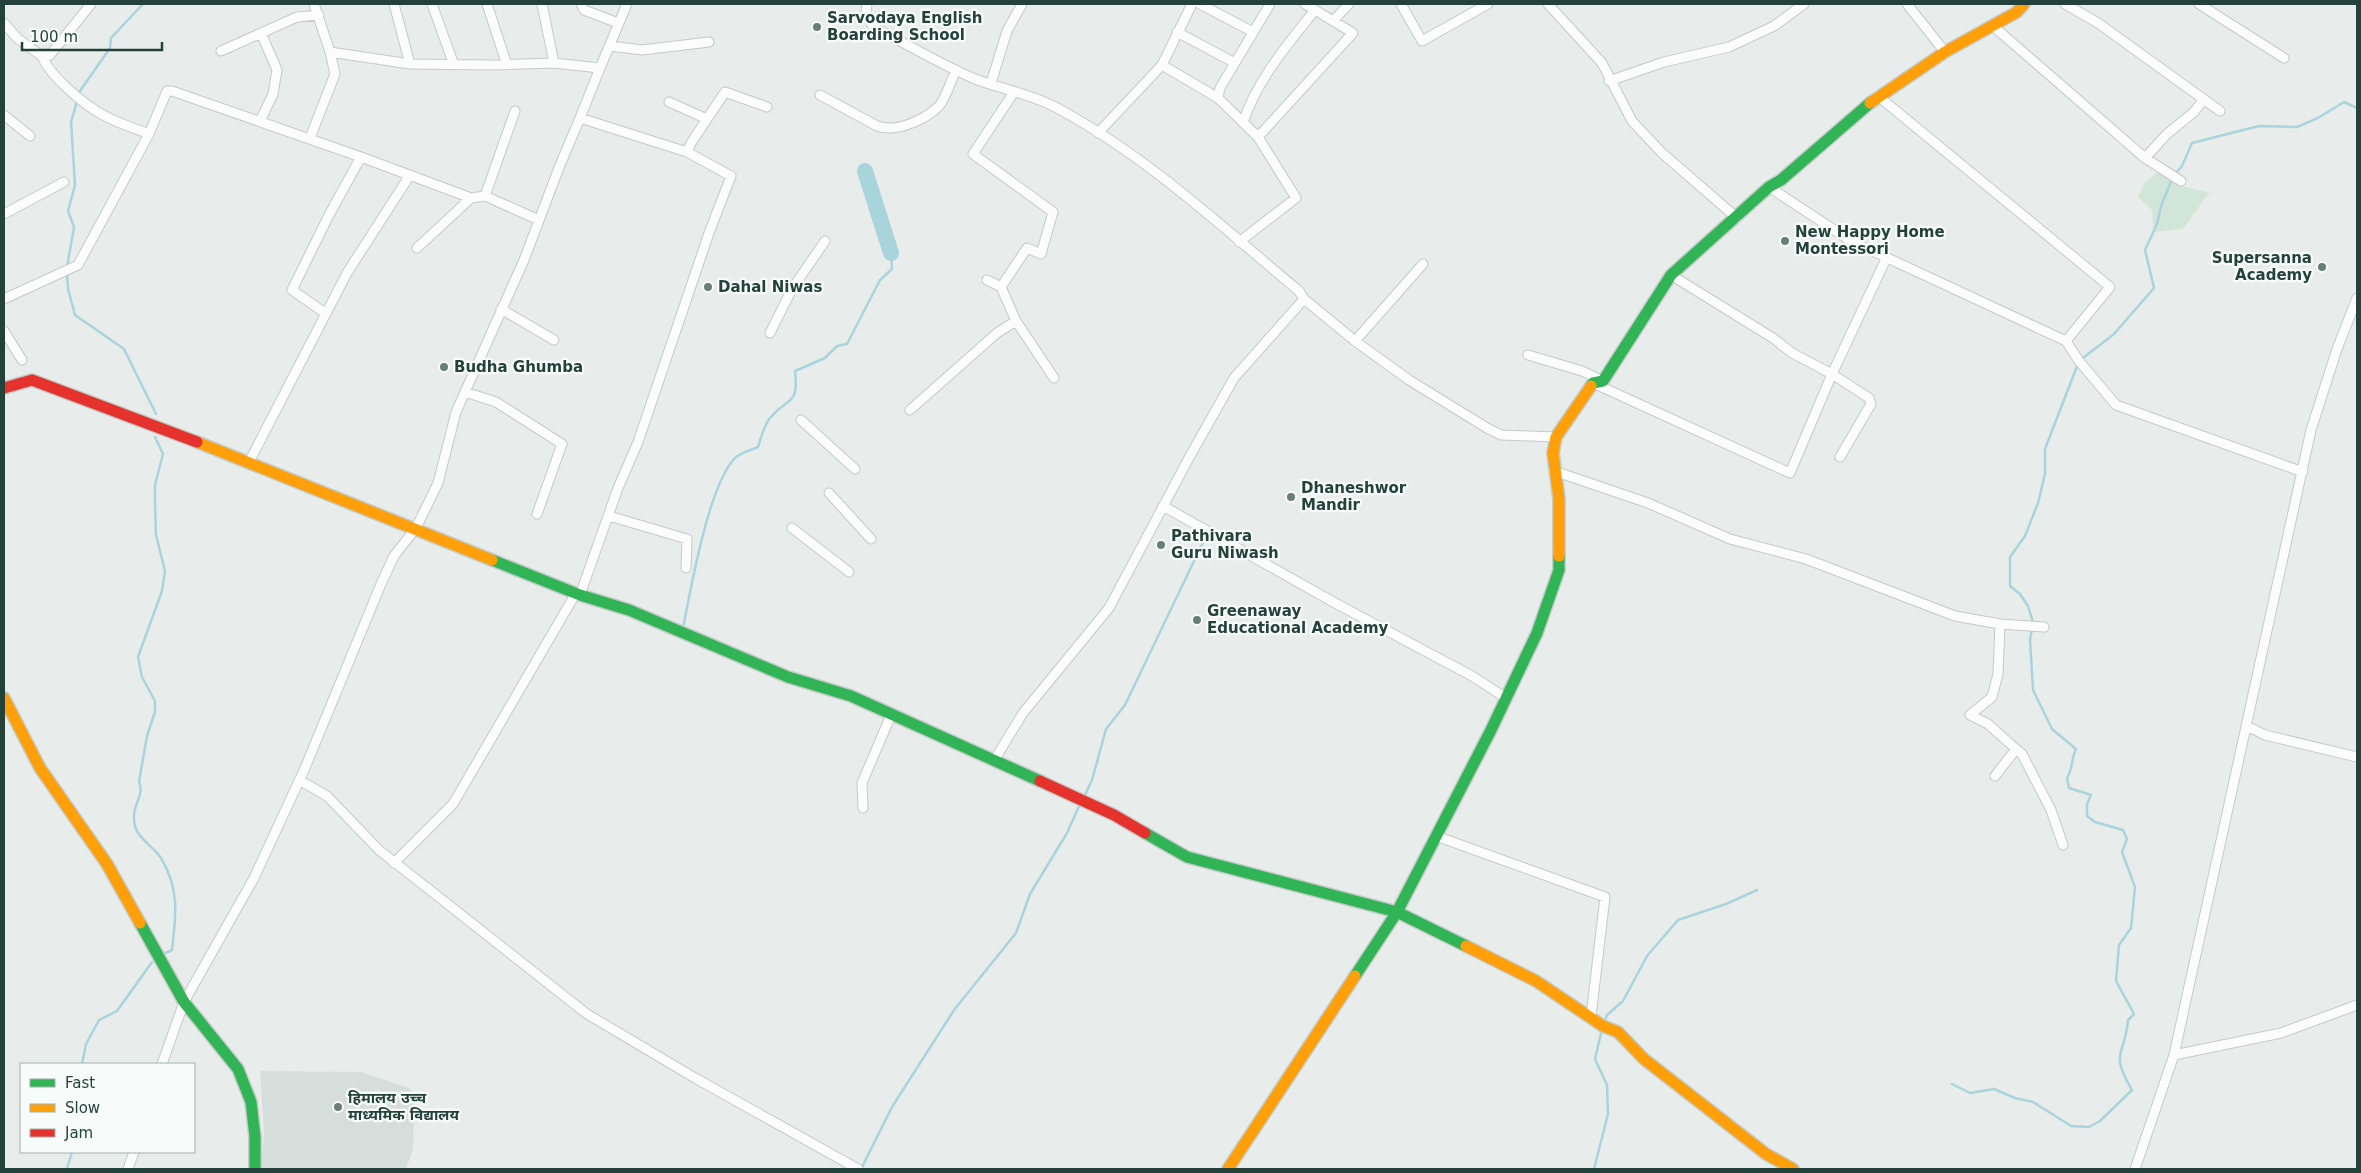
<svg xmlns="http://www.w3.org/2000/svg" width="2361" height="1173" font-family="'DejaVu Sans','Noto Sans Devanagari',sans-serif">
<rect width="100%" height="100%" fill="#e8edeb"/>
<path fill="#d6dedb" d="M 260,1071 L 361,1072 L 409,1088 L 412,1092 L 414,1123 L 413,1149 L 406,1169 L 261,1169 L 264,1132 Z"/>
<path fill="#d1e6d8" d="M 2160,170 L 2179,185 L 2209,193 L 2183,229 L 2153,232 L 2152,210 L 2138,197 L 2145,182 Z"/>
<g fill="none" stroke-linecap="round" stroke-linejoin="round">
<path stroke="#a9d4db" stroke-width="2.5" d="M 2175,174 L 2182,166 L 2192,143 L 2259,126 L 2297,127 L 2318,118 L 2344,102 L 2357,108
M 67,267 L 74,227 L 68,211 L 75,185 L 71,122 L 80,91 L 110,48 L 111,38 L 143,4
M 67,273 L 68,289 L 75,315 L 124,349 L 156,414
M 155,437 L 163,454 L 155,485 L 155,503 L 156,535 L 165,571 L 162,591 L 138,657 L 142,677 L 155,701 L 155,712 L 147,736 L 139,782 C 146,796 128,807 136,829 C 140,840 154,847 161,858 C 180,890 176,915 172,950 L 163,954
M 683,628 C 691,588 708,488 734,459 C 739,453 751,450 758,447 C 761,438 764,425 770,418 C 788,396 799,407 795,371 L 825,358 L 837,346 L 847,344 L 880,280 L 892,269 L 891,253
M 1084,797 L 1092,780 L 1106,729 L 1125,705 L 1207,534
M 1604,1023 L 1607,1015 L 1623,1001 L 1647,956 L 1678,920 L 1726,904 L 1757,890
M 82,1064 L 86,1044 L 99,1020 L 117,1011 L 152,962
M 1952,1084 L 1970,1093 L 1994,1089 L 2015,1098 L 2033,1102 L 2071,1126 L 2089,1127 L 2100,1121 L 2132,1090 C 2109,1051 2125,1057 2128,1020 L 2134,1014 L 2116,981 L 2119,945 L 2131,928 L 2135,887 L 2122,852 L 2127,839 L 2123,830 L 2095,822 L 2087,816 L 2087,804 L 2091,795 L 2069,788 L 2067,778 C 2073,769 2071,759 2076,749 L 2052,729 L 2033,690 L 2030,640 L 2033,622 L 2028,606 L 2020,594 L 2010,586 L 2010,557 L 2025,536 L 2038,503 L 2045,474 L 2045,449 L 2079,361 L 2114,334 L 2154,288 L 2145,250 L 2157,224 L 2161,206 L 2172,179
M 67,1169 L 72,1152
M 861,1169 L 892,1107 L 954,1010 L 1016,933 L 1030,894 L 1067,833 L 1080,804
M 1594,1169 L 1608,1114 L 1607,1085 L 1595,1059 L 1602,1029"/>
<path stroke="#a9d4db" stroke-width="16" d="M 865,171 L 891,253"/>
<defs>
<path id="street" d="M 314,4 L 330,52 L 410,64 L 492,65 L 554,63
M 394,4 L 410,64
M 432,4 L 454,65
M 487,4 L 507,65
M 542,4 L 554,63 L 600,68 L 627,4
M 581,4 L 584,10 L 618,23
M 867,4 L 866,12 L 873,27 C 907,44 940,64 975,79 C 1001,89 1032,94 1057,108 C 1147,156 1222,227 1299,291 L 1304,299 L 1355,341 L 1409,380 L 1487,428 L 1501,435 L 1556,437
M 1200,4 L 1253,32
M 1401,4 L 1422,41 L 1488,4
M 1548,4 L 1602,63 L 1632,121 L 1662,153 L 1737,218
M 1907,4 L 1945,52
M 2065,4 L 2098,23 L 2220,111
M 2199,4 L 2284,58
M 1333,21 L 1349,4
M 4,23 L 18,39 L 42,56 L 50,55 L 91,4
M 1993,26 L 2145,158 L 2181,181
M 1177,32 L 1235,63
M 610,46 L 642,50 L 709,42
M 221,51 L 297,17 L 319,15
M 42,56 C 50,76 83,104 103,115 C 117,123 134,128 149,134
M 1162,65 L 1218,98
M 1609,81 L 1664,62 L 1729,47 L 1774,26 L 1804,4
M 991,83 L 1007,31 L 1022,4
M 820,95 L 877,126 C 896,133 925,120 939,106 C 945,100 952,78 956,70
M 1878,96 L 2110,287 L 2066,341
M 669,102 L 707,119
M 4,115 L 30,136
M 260,121 L 273,94 L 277,70 L 261,33
M 1243,123 C 1256,81 1288,44 1315,10
M 1098,133 L 1162,65 L 1192,4
M 1258,137 L 1218,98 L 1220,88 L 1270,4
M 310,138 L 335,74 L 330,52
M 687,152 L 691,143 L 725,92 L 767,107
M 361,157 L 471,198
M 2145,158 L 2167,134 L 2194,112 L 2204,99
M 1769,187 L 1851,241 L 2066,341 L 2079,361 L 2116,405 L 2303,472
M 485,196 L 515,111
M 4,214 L 64,182
M 1239,242 L 1296,198 L 1258,137 L 1353,33 L 1305,4
M 417,248 L 471,198 L 485,196 L 539,220
M 987,280 L 1001,287 L 1027,248 L 1041,254 L 1053,212 L 973,154 L 1014,92
M 1001,287 L 1016,321 L 1054,378
M 4,299 L 78,265 L 149,134 L 167,91 L 172,91 L 361,157 L 329,215 L 292,290 L 325,313
M 501,309 L 554,340
M 4,331 L 22,360
M 770,333 L 792,289 L 825,241
M 1355,341 L 1423,264
M 1528,355 L 1582,371 L 1603,381
M 1593,383 L 1790,473 L 1832,374 L 1792,353 L 1773,338 L 1671,275
M 465,392 L 496,402 L 562,444 L 537,514
M 910,410 L 997,333 L 1016,321
M 801,420 L 855,469
M 1840,457 L 1871,404 L 1869,398 L 1832,374 L 1887,257
M 249,462 L 347,273 L 410,175
M 1554,471 L 1648,503 L 1730,539 L 1806,559 L 1955,616 L 2000,624 L 2044,627
M 829,493 L 871,539
M 1163,506 L 1335,603 L 1472,676 L 1506,698
M 609,516 L 687,539 L 686,568
M 792,528 L 849,572
M 580,595 L 618,488 L 638,442 L 709,233 L 731,176 L 687,152 L 580,118 L 600,68
M 2000,624 L 1998,674 L 1992,697 L 1970,715 L 1988,724 L 2016,749
M 2247,726 L 2265,735 L 2357,757
M 995,759 L 1023,713 L 1109,608 L 1190,456 L 1234,378 L 1304,299
M 1995,776 L 2016,749 L 2022,754 L 2051,810 L 2063,845
M 299,780 L 327,796 L 379,850 L 587,1014 L 695,1078 L 858,1169
M 863,808 L 862,783 L 891,715
M 1436,836 L 1605,897 L 1591,1016
M 394,863 L 453,804 L 576,593
M 2174,1055 L 2281,1033 L 2357,1005
M 162,1064 L 184,1002 L 254,878 L 305,768 L 381,584 L 394,556 L 416,528 L 438,483 L 456,412 L 524,260 L 560,165 L 580,118
M 128,1169 L 134,1152
M 2135,1169 L 2174,1055 L 2311,430 L 2337,349 L 2357,298"/>
<path id="fast" d="M 1591,386 L 1593,383 L 1603,381 L 1671,275 L 1769,187 L 1781,180 L 1870,103
M 492,560 L 580,595 L 629,610 L 788,677 L 851,696 L 1040,781
M 1145,833 L 1187,857 L 1397,912 L 1466,946
M 140,923 L 184,1002 L 238,1069 L 251,1102 L 255,1137 L 255,1169
M 1355,976 L 1397,912 L 1491,730 L 1537,633 L 1559,570 L 1559,556"/>
<path id="slow" d="M 1870,103 L 1945,52 L 2017,12 L 2024,4
M 197,442 L 492,560
M 1559,556 L 1559,499 L 1553,453 L 1556,437 L 1591,386
M 4,698 L 40,768 L 107,864 L 140,923
M 1466,946 L 1536,981 L 1603,1026 L 1618,1032 L 1644,1059 L 1766,1154 L 1793,1169
M 1228,1169 L 1355,976"/>
<path id="jam" d="M 4,388 L 32,380 L 197,442
M 1040,781 L 1114,815 L 1145,833"/>
</defs>
<use href="#street" stroke="#c5cac8" stroke-width="11"/>
<use href="#fast" stroke="#c3cbc8" stroke-width="14"/>
<use href="#slow" stroke="#c3cbc8" stroke-width="14"/>
<use href="#jam" stroke="#c3cbc8" stroke-width="14"/>
<use href="#street" stroke="#fcfcfc" stroke-width="9"/>
<use href="#fast" stroke="#30b455" stroke-width="11"/>
<use href="#slow" stroke="#ff9f0a" stroke-width="11"/>
<use href="#jam" stroke="#e5322d" stroke-width="11"/>
</g>
<g fill="#697e78" stroke="#f7fbf9" stroke-width="2">
<circle cx="817" cy="27" r="5"/>
<circle cx="1785" cy="241" r="5"/>
<circle cx="2322" cy="267" r="5"/>
<circle cx="708" cy="287" r="5"/>
<circle cx="444" cy="367" r="5"/>
<circle cx="1291" cy="497" r="5"/>
<circle cx="1161" cy="545" r="5"/>
<circle cx="1197" cy="620" r="5"/>
<circle cx="338" cy="1107" r="5"/>
</g>
<g text-anchor="middle" stroke-width="4.5" stroke-linejoin="round" paint-order="stroke">
<g font-size="15" font-weight="bold" fill="#24423a" stroke="#f7fbf9" text-anchor="start">
<text x="827" y="23">Sarvodaya English<tspan x="827" dy="17">Boarding School</tspan></text>
<text x="1795" y="237">New Happy Home<tspan x="1795" dy="17">Montessori</tspan></text>
<text x="2312" y="263" text-anchor="end">Supersanna<tspan x="2312" dy="17">Academy</tspan></text>
<text x="718" y="292">Dahal Niwas</text>
<text x="454" y="372">Budha Ghumba</text>
<text x="1301" y="493">Dhaneshwor<tspan x="1301" dy="17">Mandir</tspan></text>
<text x="1171" y="541">Pathivara<tspan x="1171" dy="17">Guru Niwash</tspan></text>
<text x="1207" y="616">Greenaway<tspan x="1207" dy="17">Educational Academy</tspan></text>
<text x="348" y="1103">हिमालय उच्च<tspan x="348" dy="17">माध्यमिक विद्यालय</tspan></text>
</g>
</g>
<rect width="2361" height="1173" fill="none" stroke="#24423a" stroke-width="10"/>
<rect x="20" y="1063" width="175" height="90" fill="#f7fbf9" stroke="#a3b1ad"/>
<rect x="30" y="1079" width="25" height="8" fill="#30b455" stroke="#a3b1ad"/>
<text x="65" y="1088" font-size="15" fill="#24423a">Fast</text>
<rect x="30" y="1104" width="25" height="8" fill="#ff9f0a" stroke="#a3b1ad"/>
<text x="65" y="1113" font-size="15" fill="#24423a">Slow</text>
<rect x="30" y="1129" width="25" height="8" fill="#e5322d" stroke="#a3b1ad"/>
<text x="65" y="1138" font-size="15" fill="#24423a">Jam</text>
<path d="M22 42v8h140v-8" fill="none" stroke="#24423a" stroke-width="2.5"/>
<text x="30" y="42" font-size="15" fill="#24423a" stroke="#f7fbf9" stroke-width="4" paint-order="stroke">100 m</text>
</svg>
